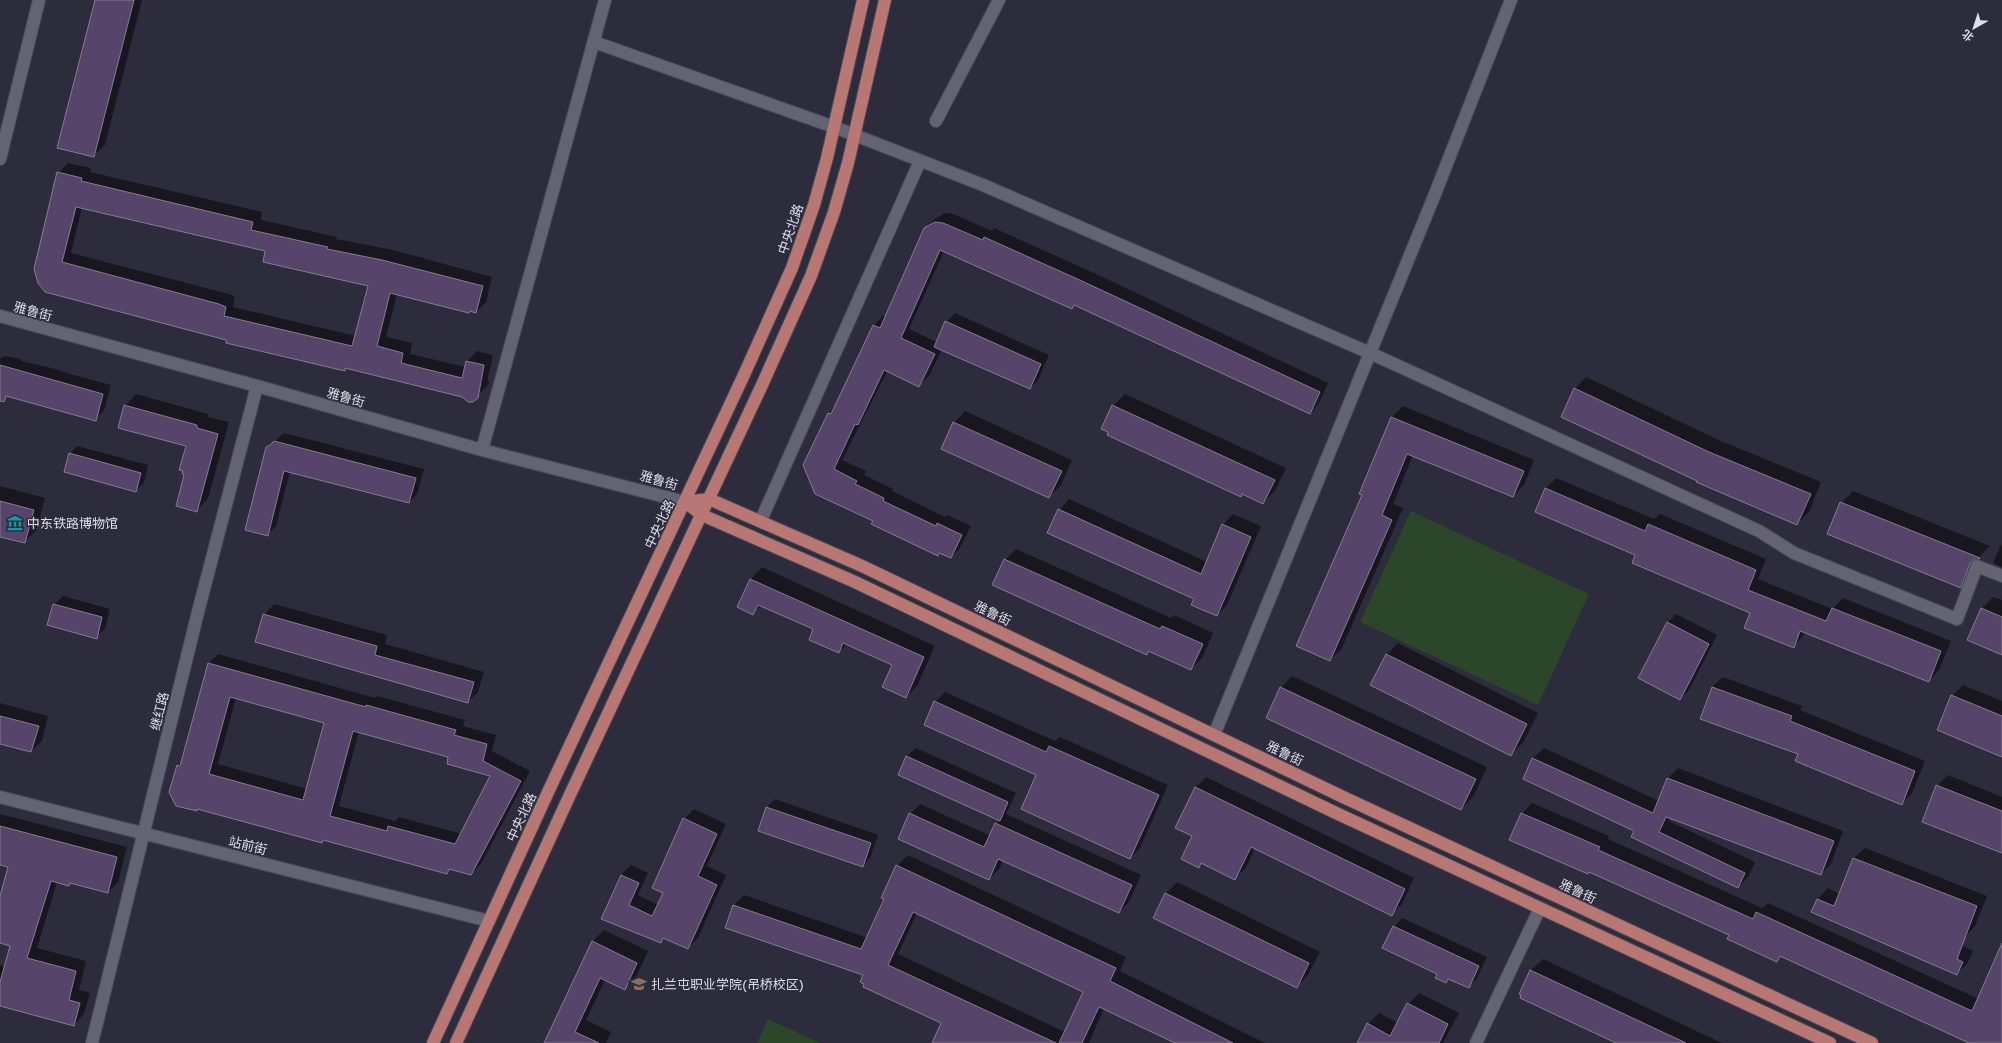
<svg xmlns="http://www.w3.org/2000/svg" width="2002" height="1043" font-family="'Golos Text','Noto Sans SC',sans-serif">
<rect width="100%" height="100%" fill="#2d2c3c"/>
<path fill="#2b4628" d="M 1411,511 L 1589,594 L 1538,705 L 1360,622 Z
M 768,1019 L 820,1043 L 757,1043 Z"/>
<path fill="#0007" fill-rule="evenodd" d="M 96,0 L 142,0 L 105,145 L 93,156 Z
M 68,163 L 91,168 L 90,172 L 262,212 L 261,220 L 337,237 L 336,239 L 393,250 L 492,277 L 486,302 L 476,312 L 471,310 L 469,312 L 397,294 L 386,337 L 412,343 L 410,354 L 466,367 L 467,361 L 477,351 L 493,355 L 488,378 L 489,384 L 472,401 L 462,396 L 347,368 L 344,370 L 46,291 L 58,173 ZM 82,207 L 267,251 L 369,286 L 356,336 L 233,307 L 235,297 L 229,294 L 71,253 ZM 479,383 L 480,392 L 478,392 Z
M 945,213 L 953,214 L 992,231 L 994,228 L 1094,273 L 1328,383 L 1319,403 L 1310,413 L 1075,304 L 1072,308 L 944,251 L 909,329 L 937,342 L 946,322 L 955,313 L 1049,355 L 1038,380 L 1030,388 L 942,349 L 929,376 L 919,385 L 888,370 L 842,460 L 866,471 L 864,475 L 893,489 L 892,491 L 945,517 L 947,515 L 971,526 L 960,548 L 951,557 L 940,552 L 938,555 L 874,520 L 816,493 L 829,414 L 835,407 L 874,325 L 883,316 L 886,317 L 925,229 L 935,219 Z
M 4,356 L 21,359 L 21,361 L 60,370 L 59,371 L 111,385 L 104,411 L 95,419 L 0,393 L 0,359 Z
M 1586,377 L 1721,441 L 1821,482 L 1809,512 L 1797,524 L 1698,480 L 1575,389 Z
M 136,394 L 208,414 L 208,417 L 229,422 L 208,499 L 196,511 L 185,474 L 187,446 L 125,406 Z
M 1125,394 L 1286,468 L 1275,491 L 1263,502 L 1243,493 L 1241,495 L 1113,406 Z
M 1403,406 L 1534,460 L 1524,485 L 1513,496 L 1413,455 L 1393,504 L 1403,508 L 1342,648 L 1330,660 L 1363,495 L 1392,417 Z
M 965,411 L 1072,460 L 1061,485 L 1049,497 L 954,423 Z
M 284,433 L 424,469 L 417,494 L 409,502 L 290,471 L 276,526 L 267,535 L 267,447 Z
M 77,446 L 148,465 L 144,483 L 136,490 L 70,454 Z
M 1556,478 L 1654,519 L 1660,514 L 1766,559 L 1758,579 L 1832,609 L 1843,598 L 1951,641 L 1939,670 L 1929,681 L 1806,632 L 1794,646 L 1751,612 L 1636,555 L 1546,488 Z
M 0,486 L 45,498 L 36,531 L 24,542 L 0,536 Z
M 1853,491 L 1990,546 L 1979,557 L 1972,575 L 1961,586 L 1841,503 Z
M 1069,499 L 1207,562 L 1223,525 L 1233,514 L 1261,526 L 1227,605 L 1217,615 L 1195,599 L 1059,510 Z
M 2002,543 L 2002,567 L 1993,563 Z
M 1016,549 L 1171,618 L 1174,615 L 1213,633 L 1202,658 L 1191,669 L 1150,650 L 1146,654 L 1005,560 Z
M 762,567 L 935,646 L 917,686 L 906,697 L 893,665 L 847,644 L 839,652 L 814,629 L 761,605 L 753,613 L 738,607 L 751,579 Z
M 63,596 L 110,609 L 105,629 L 96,637 L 54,605 Z
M 1993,597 L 2002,600 L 2002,654 L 1968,640 L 1982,608 Z
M 274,604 L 387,635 L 385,644 L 484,672 L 478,692 L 468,702 L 264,615 Z
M 1676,614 L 1717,635 L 1689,690 L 1680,699 L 1667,623 Z
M 1398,643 L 1538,713 L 1523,743 L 1511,754 L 1372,684 L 1387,654 Z
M 218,654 L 375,698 L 377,696 L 465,720 L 463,726 L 496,735 L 492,751 L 530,771 L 481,864 L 471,874 L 451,868 L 447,872 L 325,840 L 322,842 L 198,808 L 196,810 L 178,765 L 182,761 L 208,664 ZM 236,698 L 325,723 L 307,789 L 218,764 ZM 359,731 L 450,756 L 492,775 L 462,834 L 399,817 L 395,821 L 339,806 Z
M 1292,676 L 1487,767 L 1473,797 L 1461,809 L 1281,688 Z
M 1723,677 L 1802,706 L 1800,710 L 1925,761 L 1912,793 L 1901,804 L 1712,687 Z
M 1963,685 L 2002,701 L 2002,756 L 1952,696 Z
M 945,692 L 1055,741 L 1060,737 L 1168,785 L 1140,848 L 1130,858 L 1037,775 L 935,702 Z
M 0,703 L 48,716 L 42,741 L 31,751 L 0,743 Z
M 916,748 L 1016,793 L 1006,814 L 1141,875 L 1129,902 L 1119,912 L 1003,860 L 999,869 L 989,879 L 910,814 L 920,804 L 991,836 L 996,824 L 1000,820 L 899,774 L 907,756 Z
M 1544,748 L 1659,801 L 1668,778 L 1678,768 L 1843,831 L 1831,864 L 1821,874 L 1671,817 L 1669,821 L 1755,862 L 1748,877 L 1738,887 L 1635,830 L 1524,779 L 1533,758 Z
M 1948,775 L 2002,797 L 2002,852 L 1937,786 Z
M 1206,777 L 1414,878 L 1402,904 L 1391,914 L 1255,848 L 1246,868 L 1235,878 L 1202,862 L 1198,866 L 1194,836 L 1177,827 L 1196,787 Z
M 775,799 L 878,835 L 870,858 L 862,866 L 767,807 Z
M 1532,803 L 1609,836 L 1608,839 L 1762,908 L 1768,903 L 1979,999 L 2002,962 L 2002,1043 L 1972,1043 L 1781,956 L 1777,960 L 1522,814 Z
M 694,809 L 726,824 L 707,866 L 726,875 L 698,938 L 688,948 L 665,938 L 661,942 L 602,918 L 621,875 L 631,865 L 648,873 L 638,895 L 658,905 L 664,892 L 684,819 Z
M 0,814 L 127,847 L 118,882 L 108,892 L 71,882 L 69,885 L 57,882 L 37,948 L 86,961 L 79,990 L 90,993 L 84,1014 L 74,1025 L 0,1005 L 0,965 L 5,967 L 11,945 L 0,942 L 0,900 L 9,866 L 0,863 Z
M 1865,848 L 1987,896 L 1975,926 L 1959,944 L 1973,951 L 1967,964 L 1957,974 L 1812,912 L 1818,899 L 1828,888 L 1840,894 L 1854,858 Z
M 908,855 L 1126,957 L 1120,971 L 1265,1043 L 1176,1043 L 1104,1008 L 1089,1043 L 933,1043 L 943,1023 L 864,975 L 734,905 L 744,895 L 868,938 L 885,899 L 897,866 ZM 917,913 L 1084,991 L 1065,1032 L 898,954 Z
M 1177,882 L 1320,952 L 1308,975 L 1297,987 L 1166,894 Z
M 1402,918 L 1487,957 L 1477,978 L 1468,987 L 1450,978 L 1446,982 L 1394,927 Z
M 604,930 L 648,951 L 636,977 L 624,989 L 605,980 L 586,1020 L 611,1032 L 606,1043 L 545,1043 L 592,942 Z
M 1543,959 L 1722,1043 L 1619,1043 L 1520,994 L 1531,970 Z
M 1419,993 L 1459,1013 L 1443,1043 L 1358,1043 L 1368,1024 L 1379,1013 L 1398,1023 L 1408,1004 Z"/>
<path fill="#56446a" stroke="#857d8e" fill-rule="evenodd" d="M 95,0 L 134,0 L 94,157 L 57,148 Z
M 57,172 L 82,178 L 81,181 L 253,222 L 251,230 L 328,247 L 327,249 L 382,260 L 483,286 L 476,313 L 470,311 L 469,313 L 390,293 L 377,346 L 403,353 L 401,363 L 462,378 L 466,361 L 484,365 L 478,398 L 473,402 L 468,402 L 462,397 L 345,368 L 345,371 L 226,343 L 226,340 L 45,292 L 38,283 L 34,269 ZM 76,207 L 265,251 L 263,262 L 368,286 L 352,346 L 224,316 L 226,307 L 219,304 L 62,262 Z
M 935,222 L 943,223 L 983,240 L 984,237 L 1084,282 L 1320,392 L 1310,414 L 1074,305 L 1072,309 L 940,250 L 901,338 L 935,354 L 919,387 L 884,370 L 858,425 L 855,424 L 834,469 L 857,481 L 855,484 L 884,498 L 883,501 L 936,526 L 937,523 L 962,535 L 951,558 L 939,553 L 938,556 L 871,524 L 873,521 L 815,494 L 803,465 L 828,413 L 831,414 L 873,325 L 880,328 L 924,228 Z
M 945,321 L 1041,364 L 1030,389 L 934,347 Z
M 0,365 L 103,394 L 96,421 L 6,396 L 4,402 L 0,401 Z
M 1574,388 L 1709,452 L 1811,494 L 1797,525 L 1696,482 L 1697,481 L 1561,417 Z
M 124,405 L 197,425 L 197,428 L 218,434 L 197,512 L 176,506 L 184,475 L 182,474 L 183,471 L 179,470 L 186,446 L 118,428 Z
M 1112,405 L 1275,480 L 1263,504 L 1242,494 L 1241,497 L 1107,435 L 1108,432 L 1101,429 Z
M 1391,417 L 1524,471 L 1513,497 L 1407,454 L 1382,515 L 1392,520 L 1330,661 L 1296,646 L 1362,495 L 1359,494 Z
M 953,422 L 1062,471 L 1049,498 L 941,449 Z
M 274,441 L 416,478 L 409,503 L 284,471 L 268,536 L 245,530 L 266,447 L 270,445 Z
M 69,453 L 141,473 L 136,492 L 64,472 Z
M 1545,488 L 1645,531 L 1648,524 L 1756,570 L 1748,590 L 1826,621 L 1832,608 L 1941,651 L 1929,682 L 1800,631 L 1794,648 L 1744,628 L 1750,613 L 1632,563 L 1635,555 L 1535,512 Z
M 0,501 L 34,510 L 25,543 L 0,537 Z
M 1840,502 L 1980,558 L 1979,559 L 1973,560 L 1970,563 L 1961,588 L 1827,534 Z
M 1058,509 L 1201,574 L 1222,524 L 1251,537 L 1217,616 L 1191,605 L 1194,599 L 1047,533 Z
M 1004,559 L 1160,629 L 1162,626 L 1203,644 L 1191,670 L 1148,651 L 1147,655 L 992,585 Z
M 750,579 L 924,657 L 906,698 L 882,687 L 892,665 L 843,643 L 839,653 L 809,640 L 813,629 L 758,605 L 753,615 L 737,607 Z
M 53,604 L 102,617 L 97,639 L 47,625 Z
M 1981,608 L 2002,617 L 2002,655 L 1967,640 Z
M 263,614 L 377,646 L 375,655 L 474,682 L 468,703 L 255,642 Z
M 1667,622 L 1709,644 L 1680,700 L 1638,678 Z
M 1386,654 L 1527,724 L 1511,756 L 1370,685 Z
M 208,663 L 366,707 L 366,705 L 456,730 L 454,735 L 487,744 L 483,761 L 521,781 L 471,875 L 449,869 L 447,874 L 323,840 L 322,843 L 197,809 L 197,811 L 176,806 L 169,792 L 177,765 L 180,766 ZM 230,697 L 324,723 L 303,800 L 209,774 ZM 353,731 L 448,757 L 447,764 L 490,776 L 455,844 L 388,826 L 387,831 L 330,816 Z
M 1280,687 L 1476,779 L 1461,810 L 1266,718 Z
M 1712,687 L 1792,716 L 1790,721 L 1915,771 L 1902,805 L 1795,761 L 1798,754 L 1700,719 Z
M 1951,695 L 2002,716 L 2002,757 L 1937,730 Z
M 934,701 L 1046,752 L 1049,746 L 1159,795 L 1130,859 L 1021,809 L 1036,775 L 924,725 Z
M 0,716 L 39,726 L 31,752 L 0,744 Z
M 906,756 L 1008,802 L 1000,821 L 898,775 Z
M 1532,758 L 1653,813 L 1667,778 L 1834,841 L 1821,875 L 1666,817 L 1659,832 L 1745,873 L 1738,888 L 1631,837 L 1634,831 L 1523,779 Z
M 1936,785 L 2002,811 L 2002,853 L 1922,822 Z
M 1195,787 L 1405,889 L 1392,916 L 1251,847 L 1235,880 L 1201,863 L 1199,868 L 1181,859 L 1192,836 L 1175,828 Z
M 766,807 L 871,843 L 863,867 L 758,831 Z
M 909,813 L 984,847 L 995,823 L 1132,885 L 1119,913 L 998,859 L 989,880 L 898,839 Z
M 1521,813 L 1600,847 L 1598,850 L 1753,919 L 1756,912 L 1972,1011 L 2002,943 L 2002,1043 L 1969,1043 L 1780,956 L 1777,962 L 1727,939 L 1729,935 L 1589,872 L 1588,874 L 1509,840 Z
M 683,818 L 717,834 L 698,876 L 717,885 L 688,949 L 663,938 L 661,943 L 601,919 L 621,875 L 639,883 L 629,905 L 652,916 L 663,893 L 652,888 Z
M 0,826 L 117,857 L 108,893 L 70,883 L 69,886 L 51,881 L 27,958 L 76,971 L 69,1000 L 80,1003 L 74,1026 L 0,1006 L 0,982 L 10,946 L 0,943 L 0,896 L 8,867 L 0,865 Z
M 1853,858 L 1977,906 L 1957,959 L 1963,962 L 1957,975 L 1811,912 L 1817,899 L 1834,906 Z
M 896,865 L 1116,968 L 1110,981 L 1233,1043 L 1175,1043 L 1099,1007 L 1082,1043 L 1059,1043 L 1083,992 L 913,912 L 888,965 L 1056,1043 L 932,1043 L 941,1023 L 863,987 L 864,984 L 860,982 L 863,975 L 725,928 L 733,905 L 861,949 L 884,899 L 881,898 Z
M 1165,893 L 1309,963 L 1297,988 L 1153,918 Z
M 1393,926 L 1479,966 L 1469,988 L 1448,979 L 1446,983 L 1435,978 L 1437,974 L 1382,948 Z
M 592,941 L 637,963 L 625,990 L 600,978 L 575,1032 L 599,1043 L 544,1043 Z
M 1530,970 L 1686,1043 L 1616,1043 L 1586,1029 L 1520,998 L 1521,995 L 1519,994 Z
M 1407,1003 L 1448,1024 L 1439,1043 L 1357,1043 L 1367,1023 L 1390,1036 Z"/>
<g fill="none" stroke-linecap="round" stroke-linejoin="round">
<defs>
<path id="minor" d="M 594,42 L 834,127 L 983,185 L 1370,353 L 1759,531 L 1794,553 L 1957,619 L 1977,566 L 2002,576
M 936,121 L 999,0
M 0,159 L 39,0
M 0,316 L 257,386 L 482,450 L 685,502
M 482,450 L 605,0
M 761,520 L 920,161
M 1214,735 L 1435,194 L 1511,0
M 0,797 L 489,921
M 92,1043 L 198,612 L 257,386
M 1476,1043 L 1540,908"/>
<path id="major" d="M 685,502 L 709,499 L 862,566 L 1343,797 L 1872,1043
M 685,502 L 702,515 L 855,582 L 1336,813 L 1830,1043
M 433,1043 L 549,790 L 743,377 L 792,268 L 814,205 L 827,158 L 863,0
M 456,1043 L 568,799 L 762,385 L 811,276 L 834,212 L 848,163 L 885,0"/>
</defs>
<use href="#minor" stroke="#4a4a56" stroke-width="14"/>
<use href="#major" stroke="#4a4a56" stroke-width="14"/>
<use href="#minor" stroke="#636374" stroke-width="12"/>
<use href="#major" stroke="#b87772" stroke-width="12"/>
</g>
<defs>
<symbol id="museum-bare" viewBox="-9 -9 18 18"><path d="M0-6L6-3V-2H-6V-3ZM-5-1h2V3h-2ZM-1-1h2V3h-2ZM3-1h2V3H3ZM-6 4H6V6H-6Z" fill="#0f9aa8" stroke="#2d2c3c" stroke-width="2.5" paint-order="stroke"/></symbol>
<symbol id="school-bare" viewBox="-9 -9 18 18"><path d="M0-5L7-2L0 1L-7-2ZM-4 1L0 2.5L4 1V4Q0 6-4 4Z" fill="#8d6e63" stroke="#2d2c3c" stroke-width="2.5" paint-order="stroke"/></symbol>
</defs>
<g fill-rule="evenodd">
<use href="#museum-bare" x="4" y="512" width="22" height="22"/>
<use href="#school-bare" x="628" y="973" width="22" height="22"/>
</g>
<g text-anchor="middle" stroke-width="3" stroke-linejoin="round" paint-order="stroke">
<g font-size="13" fill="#dfdfe9" stroke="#2d2c3c">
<text transform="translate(790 229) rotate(-71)" y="5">中央北路</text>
<text transform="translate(33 311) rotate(15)" y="5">雅鲁街</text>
<text transform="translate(346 397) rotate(16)" y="5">雅鲁街</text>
<text transform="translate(659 480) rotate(16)" y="5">雅鲁街</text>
<text transform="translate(659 524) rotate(-65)" y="5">中央北路</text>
<text transform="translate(993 613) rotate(26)" y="5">雅鲁街</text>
<text transform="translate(159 711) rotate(-76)" y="5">继红路</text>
<text transform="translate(1285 753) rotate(26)" y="5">雅鲁街</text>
<text transform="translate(521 817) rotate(-65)" y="5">中央北路</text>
<text transform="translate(248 845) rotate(14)" y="5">站前街</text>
<text transform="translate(1578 891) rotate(25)" y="5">雅鲁街</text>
</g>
<g font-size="13" fill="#dfdfe9" stroke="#2d2c3c" text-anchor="start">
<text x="27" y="528">中东铁路博物馆</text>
<text x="651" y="989">扎兰屯职业学院(吊桥校区)</text>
</g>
</g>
<g transform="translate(1974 28) rotate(219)" stroke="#2d2c3c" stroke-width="3" paint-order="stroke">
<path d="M0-3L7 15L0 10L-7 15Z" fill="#dfdfe9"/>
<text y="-6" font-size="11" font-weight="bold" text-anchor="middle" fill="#dfdfe9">北</text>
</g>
</svg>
